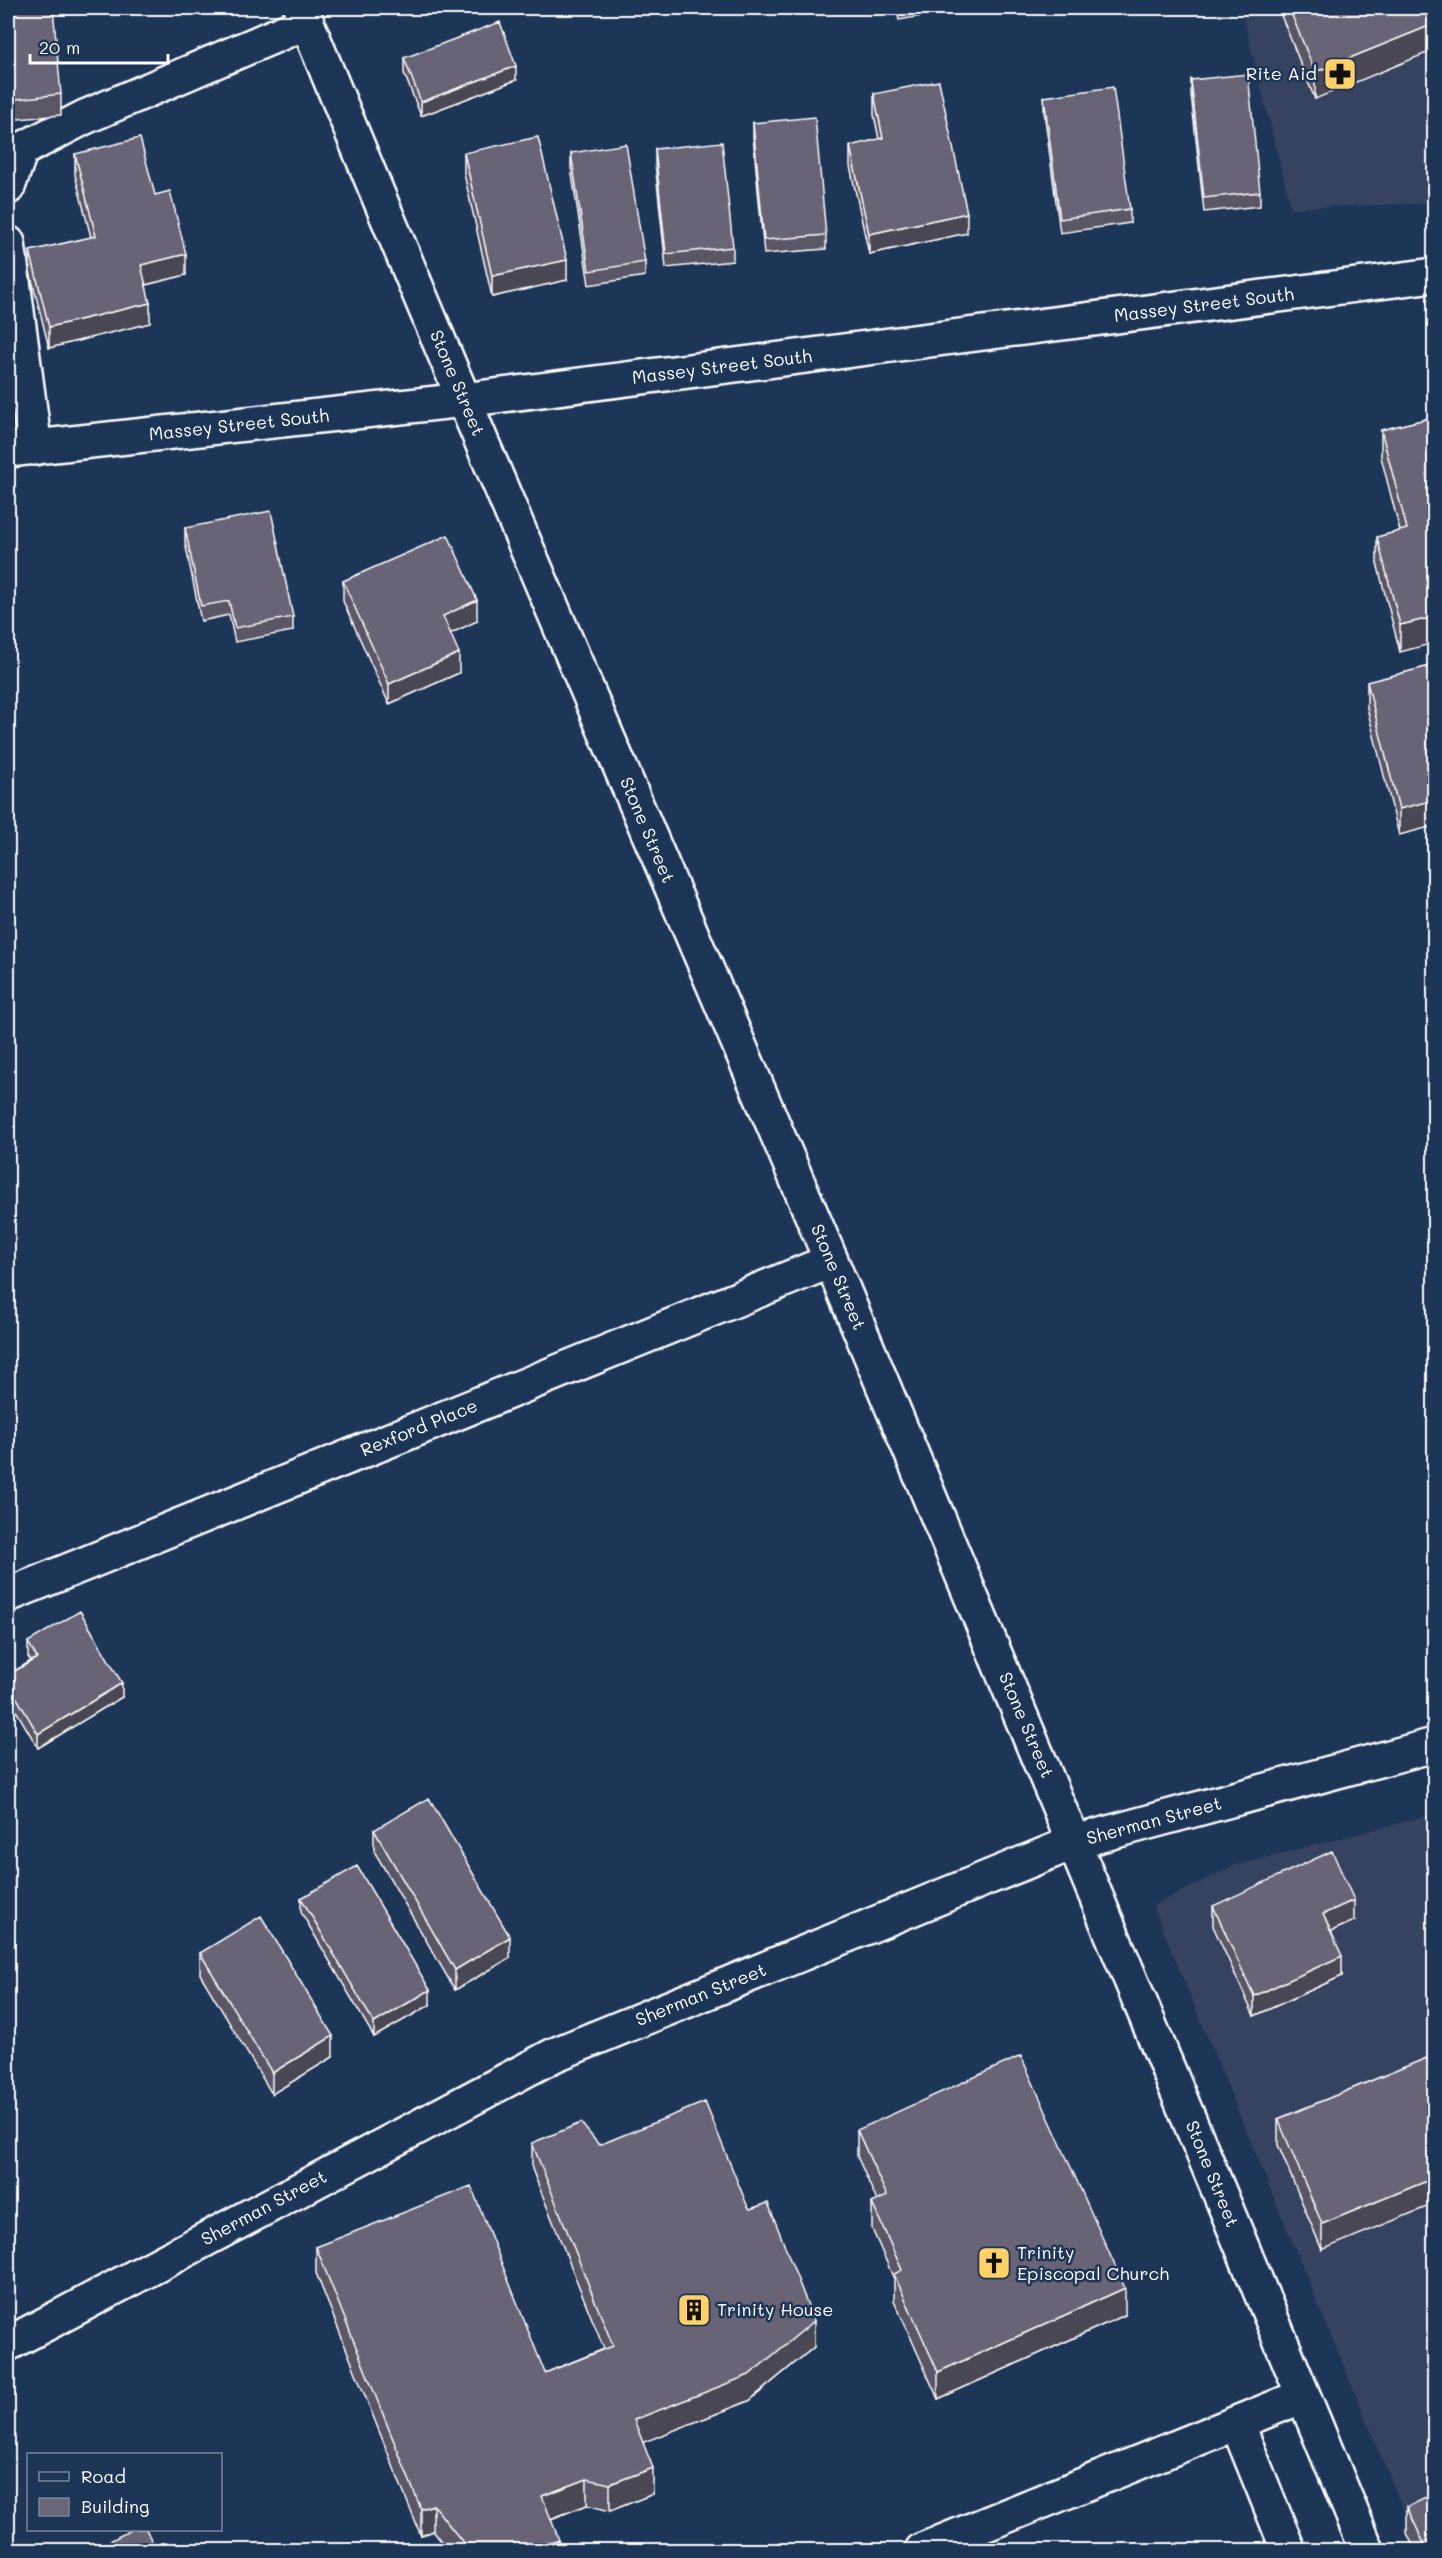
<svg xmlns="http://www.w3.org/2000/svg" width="1442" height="2558" font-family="Mali,sans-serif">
<rect width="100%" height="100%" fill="#1d3557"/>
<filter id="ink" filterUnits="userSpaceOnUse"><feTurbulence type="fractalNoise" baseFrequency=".0167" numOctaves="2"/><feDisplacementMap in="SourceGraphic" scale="12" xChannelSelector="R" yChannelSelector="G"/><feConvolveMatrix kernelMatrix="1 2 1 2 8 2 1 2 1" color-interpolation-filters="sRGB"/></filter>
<g filter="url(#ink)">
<path fill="#344360" d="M 1241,8 L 1434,8 L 1434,203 L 1291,208 Z
M 1434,1814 L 1434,2550 L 1420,2550 L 1153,1906 L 1233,1866 Z"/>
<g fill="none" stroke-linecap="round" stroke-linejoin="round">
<defs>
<path id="minor" d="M 301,8 C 472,427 653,841 830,1258 C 1012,1688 1189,2119 1367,2550
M 8,187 L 21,150 L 85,117 L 307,22
M 8,243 L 35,448
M 8,1595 L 831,1261
M 8,2344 L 554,2055 L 1075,1842 L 1434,1745
M 1237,2423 L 1287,2547
M 922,2550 L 1303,2396"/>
<path id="major" d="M 8,450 L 464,400 L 1434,275"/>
</defs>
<use href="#minor" stroke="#fff" stroke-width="38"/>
<use href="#major" stroke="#fff" stroke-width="38"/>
<use href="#minor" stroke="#1d3557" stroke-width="33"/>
<use href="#major" stroke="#1d3557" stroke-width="33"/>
</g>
<path fill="#5a5665" stroke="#fff" stroke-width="1.5" d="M 8,8 L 61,94 L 61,115 L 8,120 Z
M 896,8 L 957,8 L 957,10 L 899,20 Z
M 1278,8 L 1434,8 L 1315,99 Z
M 404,58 L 516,80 L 421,116 L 404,73 Z
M 1191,80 L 1260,192 L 1260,206 L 1204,212 L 1191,94 Z
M 874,94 L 967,233 L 869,254 L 850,166 L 850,146 L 879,139 L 874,115 Z
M 1044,97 L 1130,209 L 1130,223 L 1060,233 L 1044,111 Z
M 753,123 L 826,235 L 826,249 L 764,254 L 753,137 Z
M 655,149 L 733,247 L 733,261 L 666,268 L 655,163 Z
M 464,153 L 567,280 L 492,297 L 464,174 Z
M 571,153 L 645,262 L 645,276 L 589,285 L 571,168 Z
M 75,154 L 155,195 L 186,275 L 146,285 L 150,323 L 49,348 L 30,272 L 30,251 L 91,237 L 75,175 Z
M 1434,417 L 1400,652 L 1377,563 L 1377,537 L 1400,531 L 1381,457 L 1381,430 Z
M 185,528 L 293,617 L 293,631 L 235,642 L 229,615 L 201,621 L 185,542 Z
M 343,581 L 477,621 L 450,633 L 459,673 L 389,704 L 343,601 Z
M 1434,665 L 1399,835 L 1367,708 L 1367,682 Z
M 28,1642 L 122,1697 L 38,1748 L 8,1697 L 8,1675 L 31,1661 L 28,1657 Z
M 374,1830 L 510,1958 L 455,1990 L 374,1851 Z
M 301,1898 L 430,2005 L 374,2037 L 301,1912 Z
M 1213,1906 L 1354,1921 L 1331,1931 L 1342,1976 L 1254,2016 L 1213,1926 Z
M 200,1953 L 333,2057 L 272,2094 L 200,1974 Z
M 1434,2055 L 1322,2250 L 1278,2145 L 1278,2119 Z
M 857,2130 L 1125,2315 L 938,2399 L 894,2300 L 894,2279 L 872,2229 L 872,2203 L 877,2201 L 857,2156 Z
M 532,2143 L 599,2145 L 747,2205 L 814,2347 L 749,2401 L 643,2442 L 653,2494 L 610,2511 L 587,2505 L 551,2519 L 559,2550 L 448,2550 L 433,2531 L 421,2536 L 316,2273 L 316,2247 L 545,2373 L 604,2349 L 532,2169 Z
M 1407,2507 L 1434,2550 L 1415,2550 L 1407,2533 Z"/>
<path fill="#4a4653" stroke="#fff" stroke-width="1.5" d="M 1434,24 L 1434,50 L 1315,99 L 1315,72 Z
M 516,66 L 516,80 L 421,116 L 421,102 Z
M 967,213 L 967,233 L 869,254 L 869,234 Z
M 186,254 L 186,275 L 141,286 L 141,265 Z
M 567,260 L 567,280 L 492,297 L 492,276 Z
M 150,303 L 150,323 L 49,348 L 49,327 Z
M 477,600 L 477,621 L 443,637 L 443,616 Z
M 1434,617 L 1434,643 L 1400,652 L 1400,625 Z
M 459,653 L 459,673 L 389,704 L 389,684 Z
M 1434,800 L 1434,826 L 1399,835 L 1399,809 Z
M 122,1683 L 122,1697 L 38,1748 L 38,1734 Z
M 12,1880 L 12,1894 L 8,1896 L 8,1882 Z
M 1354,1900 L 1354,1921 L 1323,1935 L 1323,1914 Z
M 510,1937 L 510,1958 L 455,1990 L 455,1970 Z
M 1342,1956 L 1342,1976 L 1254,2016 L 1254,1996 Z
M 430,1990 L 430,2005 L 374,2037 L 374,2023 Z
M 333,2036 L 333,2057 L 272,2094 L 272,2073 Z
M 1434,2178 L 1434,2204 L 1322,2250 L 1322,2224 Z
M 1125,2288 L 1125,2315 L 938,2399 L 938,2372 Z
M 814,2321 L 814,2347 L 749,2401 L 634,2446 L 634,2420 Z
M 653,2468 L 653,2494 L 610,2511 L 610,2484 Z
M 587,2479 L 587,2505 L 542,2522 L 542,2496 Z
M 433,2505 L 433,2531 L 421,2536 L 421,2509 Z
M 559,2540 L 559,2550 L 532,2550 Z"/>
<path fill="#696476" stroke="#fff" stroke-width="1.5" d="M 8,8 L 53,8 L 61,94 L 8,100 Z
M 1289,8 L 1434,8 L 1434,24 L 1315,72 Z
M 500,22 L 516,66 L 421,102 L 404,58 Z
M 1248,74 L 1260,192 L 1204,198 L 1191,80 Z
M 939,81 L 967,213 L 869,234 L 850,146 L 883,138 L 874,94 Z
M 1113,87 L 1130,209 L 1060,219 L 1044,97 Z
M 815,117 L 826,235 L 764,240 L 753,123 Z
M 538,137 L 567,260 L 492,276 L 464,153 Z
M 140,138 L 155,195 L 170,191 L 186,254 L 141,265 L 150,303 L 49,327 L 30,251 L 96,236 L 75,154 Z
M 722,142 L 733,247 L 666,254 L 655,149 Z
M 626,144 L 645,262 L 589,271 L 571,153 Z
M 1434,417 L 1434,617 L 1400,625 L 1377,537 L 1407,529 L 1381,430 Z
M 271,511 L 293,617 L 235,628 L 229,601 L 201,606 L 185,528 Z
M 448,535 L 477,600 L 443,616 L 459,653 L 389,684 L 343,581 Z
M 1434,665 L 1434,800 L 1399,809 L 1367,682 Z
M 80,1611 L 122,1683 L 38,1734 L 8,1683 L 8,1675 L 37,1658 L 28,1642 Z
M 429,1798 L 510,1937 L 455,1970 L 374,1830 Z
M 1332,1851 L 1354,1900 L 1323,1914 L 1342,1956 L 1254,1996 L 1213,1906 Z
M 357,1866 L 430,1990 L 374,2023 L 301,1898 Z
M 8,1872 L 12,1880 L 8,1882 Z
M 261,1916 L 333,2036 L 272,2073 L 200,1953 Z
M 1434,2055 L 1434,2178 L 1322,2224 L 1278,2119 Z
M 1021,2056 L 1125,2288 L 938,2372 L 894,2274 L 902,2270 L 872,2203 L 887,2196 L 857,2130 Z
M 705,2102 L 747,2205 L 750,2209 L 768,2203 L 814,2321 L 749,2375 L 634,2420 L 653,2468 L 610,2484 L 587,2479 L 542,2496 L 559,2540 L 532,2550 L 469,2550 L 433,2505 L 421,2509 L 316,2247 L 471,2186 L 545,2373 L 613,2346 L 532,2143 L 581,2123 L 599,2145 Z
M 1434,2494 L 1434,2550 L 1427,2550 L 1407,2507 Z
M 133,2529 L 146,2529 L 156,2550 L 92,2550 Z"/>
</g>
<defs>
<symbol id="pharmacy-square" viewBox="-11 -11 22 22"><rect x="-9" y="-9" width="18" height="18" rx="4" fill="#ffd166" stroke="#1d3557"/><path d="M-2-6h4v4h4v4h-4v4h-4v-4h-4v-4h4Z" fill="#111"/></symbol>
<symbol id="church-square" viewBox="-11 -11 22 22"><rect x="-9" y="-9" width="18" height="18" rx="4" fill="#ffd166" stroke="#1d3557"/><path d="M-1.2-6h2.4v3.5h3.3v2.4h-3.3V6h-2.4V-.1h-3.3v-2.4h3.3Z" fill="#111"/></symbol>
<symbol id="building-square" viewBox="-11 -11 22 22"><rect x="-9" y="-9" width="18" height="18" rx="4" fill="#ffd166" stroke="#1d3557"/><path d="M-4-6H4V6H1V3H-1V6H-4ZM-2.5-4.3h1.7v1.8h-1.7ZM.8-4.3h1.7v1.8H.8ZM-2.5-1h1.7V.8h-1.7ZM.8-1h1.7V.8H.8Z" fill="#111"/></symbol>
</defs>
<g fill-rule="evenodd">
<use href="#pharmacy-square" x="1321" y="55" width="38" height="38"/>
<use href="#church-square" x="975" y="2244" width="38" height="38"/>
<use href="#building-square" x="675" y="2291" width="38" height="38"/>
</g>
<g text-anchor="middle" stroke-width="5" stroke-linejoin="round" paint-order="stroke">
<g font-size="18" fill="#fff" stroke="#1d3557" text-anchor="start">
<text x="1317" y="80" text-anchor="end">Rite Aid</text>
<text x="1017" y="2259">Trinity<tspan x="1017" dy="21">Episcopal Church</tspan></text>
<text x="717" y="2316">Trinity House</text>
</g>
<g font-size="18" fill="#fff" stroke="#1d3557">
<text transform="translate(1204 305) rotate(-7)" y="6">Massey Street South</text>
<text transform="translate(722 367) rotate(-7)" y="6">Massey Street South</text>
<text transform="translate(457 383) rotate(67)" y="6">Stone Street</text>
<text transform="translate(239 425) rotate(-6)" y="6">Massey Street South</text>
<text transform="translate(647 830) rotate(67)" y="6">Stone Street</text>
<text transform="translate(838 1277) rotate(67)" y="6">Stone Street</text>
<text transform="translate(419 1428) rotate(-22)" y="6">Rexford Place</text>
<text transform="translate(1026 1725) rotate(67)" y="6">Stone Street</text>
<text transform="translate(1154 1821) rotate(-15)" y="6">Sherman Street</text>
<text transform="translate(701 1995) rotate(-22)" y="6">Sherman Street</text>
<text transform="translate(1212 2174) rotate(68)" y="6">Stone Street</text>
<text transform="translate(264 2208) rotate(-28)" y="6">Sherman Street</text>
</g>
</g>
<rect width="1442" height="2558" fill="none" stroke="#1d3557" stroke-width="30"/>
<rect x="15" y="15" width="1412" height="2528" fill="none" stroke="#fff" stroke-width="2" filter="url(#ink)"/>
<rect x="27" y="2453" width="195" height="78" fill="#1d3557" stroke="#77869a" stroke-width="1.5"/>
<rect x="39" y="2472" width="30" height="9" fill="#1d3557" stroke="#77869a" stroke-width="1.5"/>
<text x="81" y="2483" font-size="18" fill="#ffffff">Road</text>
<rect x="39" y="2498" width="30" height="18" fill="#696476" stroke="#77869a" stroke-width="1.5"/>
<text x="81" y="2513" font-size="18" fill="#ffffff">Building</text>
<path d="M30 54v9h138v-9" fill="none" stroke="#ffffff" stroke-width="3"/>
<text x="39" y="54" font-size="18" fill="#ffffff" stroke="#1d3557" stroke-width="4.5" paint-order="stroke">20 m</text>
</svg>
